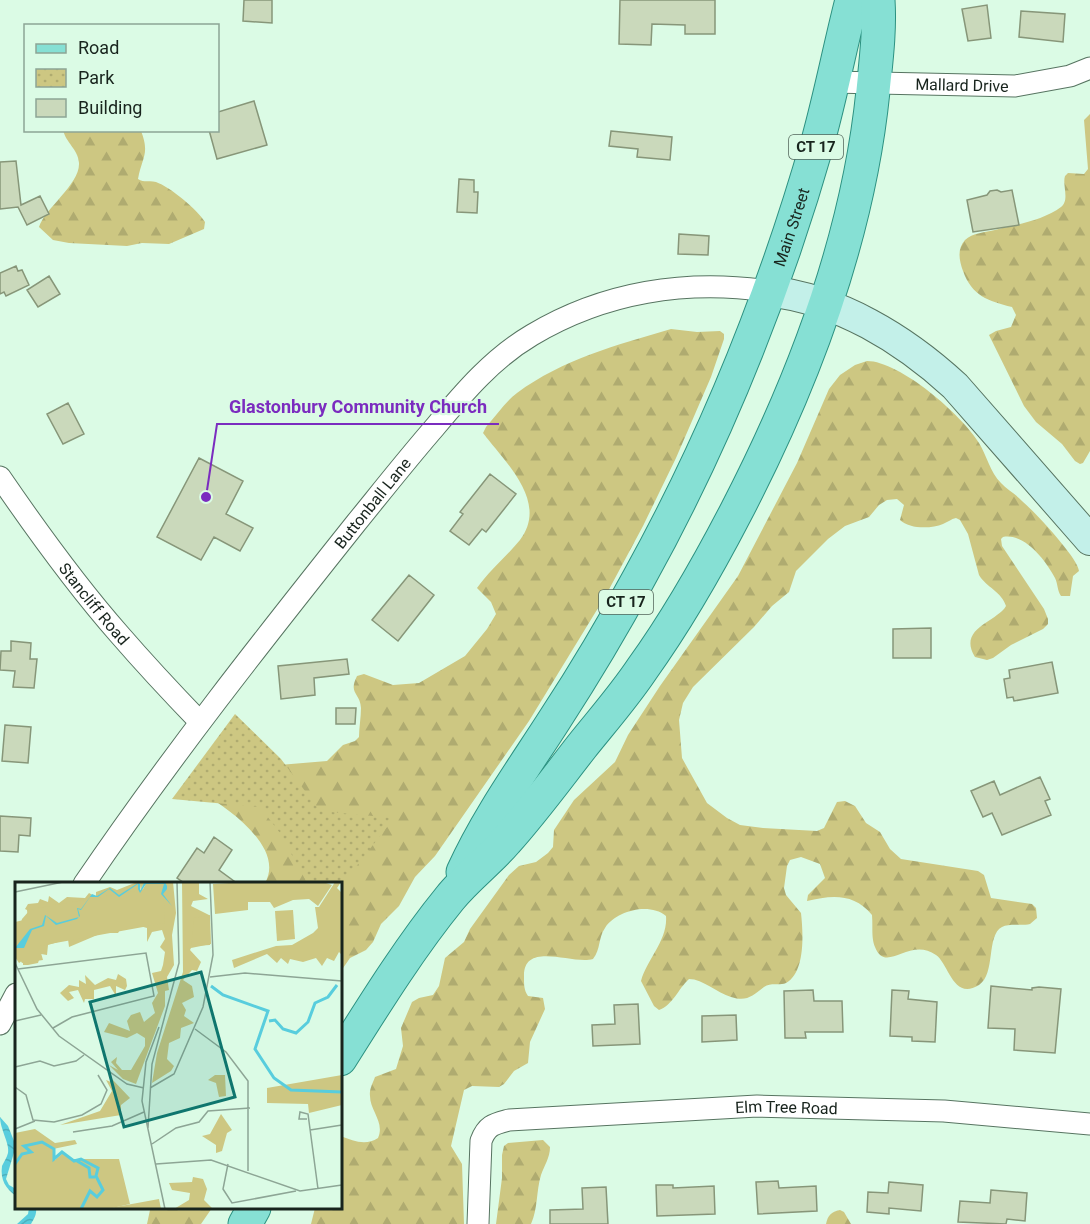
<svg xmlns="http://www.w3.org/2000/svg" width="1090" height="1224" font-family="Roboto,sans-serif">
<defs>
<pattern id="forest-firs" width="22" height="20" patternUnits="userSpaceOnUse" patternTransform="scale(1.5)"><rect width="22" height="20" fill="#cdc782"/><path d="M5 1l3.5 6h-7zM16 11l3.5 6h-7z" fill="#afab70"/></pattern>
<pattern id="park-dots" width="8" height="8" patternUnits="userSpaceOnUse" patternTransform="scale(1.5)"><rect width="8" height="8" fill="#cdc782"/><path d="M2 2h.1M6 6h.1" fill="none" stroke="#afab70" stroke-width="1.8" stroke-linecap="round"/></pattern>
<pattern id="water-waves" width="16" height="10" patternUnits="userSpaceOnUse" patternTransform="scale(1.5)"><rect width="16" height="10" fill="#58cddd"/><path d="M0 5q4-4 8 0t8 0" fill="none" stroke="#4cb0bd"/></pattern>
</defs>
<rect width="100%" height="100%" fill="#dbfbe5"/>
<path fill="url(#forest-firs)" d="M 1090,114 L 1090,451 L 1083,463 L 1080,464 L 1075,461 L 1062,444 L 1036,422 L 1024,406 L 989,335 L 996,331 L 1011,327 L 1016,315 L 1012,307 C 988,301 972,296 963,271 C 959,260 957,249 965,240 C 972,233 986,232 995,230 C 1016,225 1044,220 1061,207 C 1070,200 1062,185 1065,176 L 1068,173 L 1084,174 L 1088,169 L 1084,120 Z
M 63,130 L 141,131 C 150,154 142,157 138,179 C 144,183 150,180 156,182 C 170,187 197,209 205,222 L 204,229 L 169,244 L 142,243 L 127,246 L 69,243 L 53,240 L 39,227 C 45,208 80,184 79,163 C 78,149 66,143 63,130 Z
M 671,329 L 697,332 L 720,331 L 724,334 L 724,339 L 711,377 L 676,458 L 643,526 L 606,595 L 529,721 L 435,856 L 415,877 L 399,906 L 381,924 L 373,942 L 366,950 L 350,958 L 341,971 L 340,884 L 265,883 C 285,848 229,809 204,794 L 279,765 L 327,761 L 343,745 L 355,741 L 359,737 C 359,728 361,717 361,708 C 360,692 348,694 357,676 L 364,674 L 393,685 L 419,683 L 465,656 L 487,629 L 496,614 L 491,602 L 477,588 C 489,571 506,557 520,540 C 549,502 505,462 483,433 L 486,427 C 496,416 505,402 517,393 C 563,359 617,345 671,329 Z
M 867,361 C 900,361 962,415 979,443 C 987,456 990,472 1001,483 C 1007,490 1016,494 1022,501 C 1034,511 1078,558 1079,571 L 1073,576 L 1070,596 L 1061,596 C 1057,590 1058,584 1055,578 C 1046,561 1025,533 1003,537 L 1001,539 L 1002,546 L 1044,609 L 1048,619 L 1048,624 L 1043,629 L 1011,645 L 993,658 L 987,660 L 975,657 C 957,628 997,622 1006,606 C 1002,592 986,587 979,575 L 968,534 L 960,520 L 956,518 C 951,519 948,522 943,524 C 931,529 909,529 900,520 L 904,505 L 897,499 L 887,500 L 879,505 L 869,517 L 845,526 L 828,539 L 796,571 L 789,592 L 772,606 L 754,627 L 693,687 L 683,703 L 679,720 L 682,758 L 707,803 L 727,818 L 740,825 L 763,828 L 817,831 L 824,828 L 837,802 L 845,801 L 855,806 L 866,823 L 880,832 L 890,849 L 901,859 L 978,871 L 984,875 L 991,898 L 1032,904 L 1036,908 L 1037,918 L 1030,924 C 1022,926 1009,923 1002,927 C 986,935 996,974 979,985 C 953,1001 949,964 936,955 C 909,936 886,975 875,947 C 871,938 873,926 872,915 C 854,893 832,895 807,901 L 808,895 L 825,878 L 820,864 L 801,857 L 790,860 L 787,866 L 784,888 L 786,895 L 801,913 C 803,931 806,972 786,983 C 779,986 771,982 764,987 C 752,996 747,1002 731,997 C 717,993 703,979 689,979 C 678,989 673,1005 659,1010 L 654,1006 L 641,981 C 647,959 668,940 666,916 C 649,902 616,911 605,928 C 598,938 601,949 593,959 C 572,965 523,940 524,977 C 524,985 524,990 528,996 L 543,998 L 545,1009 L 530,1042 L 528,1063 L 514,1071 L 504,1084 L 499,1087 L 472,1086 L 464,1090 L 451,1146 L 462,1164 L 464,1224 L 311,1224 L 315,1208 L 340,1208 L 341,1136 C 353,1141 366,1146 378,1138 C 385,1122 370,1111 370,1096 C 369,1089 373,1083 375,1077 L 396,1069 L 403,1046 L 401,1028 L 412,1002 L 419,998 L 433,995 L 439,986 L 445,958 L 464,942 L 470,929 L 509,875 L 519,866 L 536,862 L 548,853 L 553,847 L 554,830 L 574,800 L 615,762 L 628,735 L 660,686 L 738,576 L 797,463 L 829,389 L 840,375 L 855,365 Z
M 543,1140 L 550,1147 C 550,1158 544,1166 541,1175 C 536,1192 538,1208 531,1224 L 496,1224 L 502,1178 L 502,1155 L 504,1146 L 508,1143 Z
M 152,1208 L 212,1208 L 201,1224 L 147,1224 L 150,1210 Z
M 840,1210 L 844,1212 L 851,1224 L 826,1224 C 828,1215 831,1212 840,1210 Z"/>
<path fill="url(#park-dots)" d="M 235,714 L 281,759 L 320,811 L 394,818 L 341,886 L 340,884 L 307,883 L 280,833 L 260,807 L 172,799 Z"/>
<path fill="url(#water-waves)" d="M 0,1117 L 8,1126 L 16,1146 L 6,1179 L 9,1185 L 16,1189 L 16,1196 C 6,1189 0,1180 2,1166 C 4,1162 7,1157 8,1153 C 10,1144 0,1129 0,1117 Z
M 29,1208 L 36,1208 C 37,1214 34,1219 31,1224 L 17,1224 L 28,1214 Z"/>
<path fill="#cad9bb" stroke="#879679" stroke-width="1.5" d="M 244,0 L 272,0 L 272,23 L 243,21 Z
M 620,0 L 715,0 L 715,34 L 685,34 L 685,25 L 652,24 L 651,45 L 619,44 Z
M 987,5 L 991,38 L 968,41 L 962,9 Z
M 1021,11 L 1065,14 L 1063,42 L 1019,37 Z
M 254,101 L 267,145 L 217,159 L 209,130 L 218,130 L 218,112 Z
M 611,131 L 672,137 L 670,160 L 637,157 L 638,149 L 609,146 Z
M 16,161 L 21,205 L 40,196 L 49,214 L 27,225 L 18,207 L 0,209 L 0,162 Z
M 459,179 L 474,180 L 474,192 L 478,192 L 477,213 L 457,212 Z
M 997,190 L 1001,192 L 1012,190 L 1019,225 L 973,232 L 967,200 L 987,195 L 990,191 Z
M 679,234 L 709,236 L 708,255 L 678,254 Z
M 16,266 L 18,271 L 22,270 L 29,285 L 6,296 L 4,292 L 0,294 L 0,273 Z
M 49,276 L 60,294 L 38,307 L 27,290 Z
M 68,403 L 84,434 L 63,444 L 47,414 Z
M 199,458 L 243,481 L 226,514 L 253,528 L 240,551 L 214,537 L 201,560 L 157,537 Z
M 490,474 L 516,494 L 486,532 L 482,529 L 469,545 L 450,531 L 463,514 L 460,512 Z
M 409,575 L 434,595 L 398,641 L 372,620 Z
M 931,628 L 931,658 L 893,658 L 893,629 Z
M 11,641 L 31,643 L 30,659 L 37,659 L 34,688 L 13,687 L 15,671 L 0,670 L 1,651 L 11,651 Z
M 347,659 L 349,674 L 314,678 L 315,695 L 281,699 L 278,666 Z
M 1052,662 L 1058,693 L 1014,701 L 1013,697 L 1007,698 L 1004,679 L 1010,678 L 1009,670 Z
M 336,708 L 356,708 L 355,724 L 336,724 Z
M 5,725 L 31,727 L 28,763 L 2,761 Z
M 1040,777 L 1050,799 L 1045,801 L 1051,815 L 1002,835 L 992,813 L 983,817 L 971,791 L 994,781 L 1000,795 Z
M 0,816 L 31,818 L 30,836 L 19,835 L 18,852 L 0,851 Z
M 214,837 L 232,850 L 219,870 L 238,884 L 186,884 L 177,878 L 197,848 L 204,853 Z
M 991,986 L 1032,990 L 1032,988 L 1039,987 L 1061,989 L 1055,1053 L 1014,1050 L 1015,1029 L 988,1028 Z
M 813,990 L 814,1001 L 842,1001 L 843,1032 L 805,1032 L 806,1038 L 785,1038 L 784,991 Z
M 892,990 L 909,991 L 908,999 L 937,1002 L 935,1042 L 912,1041 L 912,1037 L 890,1036 Z
M 638,1004 L 640,1044 L 593,1046 L 592,1025 L 615,1024 L 614,1005 Z
M 736,1015 L 737,1040 L 702,1042 L 702,1016 Z
M 778,1181 L 779,1188 L 816,1186 L 817,1211 L 758,1214 L 756,1182 Z
M 889,1182 L 923,1185 L 921,1211 L 889,1208 L 889,1214 L 867,1212 L 868,1192 L 888,1193 Z
M 656,1185 L 673,1185 L 673,1188 L 714,1186 L 715,1214 L 657,1216 Z
M 606,1187 L 608,1224 L 550,1224 L 550,1210 L 583,1209 L 582,1188 Z
M 991,1190 L 1027,1193 L 1025,1221 L 1007,1219 L 1006,1224 L 958,1222 L 960,1201 L 990,1203 Z"/>
<g fill="none" stroke-linecap="round" stroke-linejoin="round">
<defs>
<g id="minor">
<path id="s1" d="M 832,82 L 1015,86 L 1070,76 L 1090,68"/>
<path id="s2" d="M 0,477 C 37,531 75,584 119,634 C 145,664 172,693 200,722"/>
<path id="s3" d="M 84,884 C 169,759 262,641 356,523 C 382,491 408,458 435,427 C 464,392 493,358 532,335 C 604,292 686,279 768,291"/>
<path d="M 0,1024 L 16,994"/>
<path id="s4" d="M 478,1224 L 481,1141 C 487,1125 494,1124 509,1120 L 757,1106 L 944,1111 L 1090,1124"/>
</g>
<path id="secondary" d="M 768,291 C 839,299 904,339 955,386 L 1090,540"/>
<g id="primary">
<path id="s5" d="M 463,872 C 488,817 523,769 555,719 C 585,673 613,626 639,578 C 715,441 775,291 818,141 C 831,94 840,47 852,0"/>
<path d="M 340,1059 C 374,1005 410,947 450,898 C 467,877 489,861 506,841 C 533,811 557,778 582,746 C 602,721 624,696 642,669 C 678,619 708,566 736,512 C 804,381 858,239 873,91 C 876,61 880,30 878,0"/>
<path d="M 245,1224 L 254,1208"/>
</g>
</defs>
<use href="#minor" stroke="#577461" stroke-width="23"/>
<use href="#secondary" stroke="#577461" stroke-width="32"/>
<use href="#primary" stroke="#2c9181" stroke-width="35"/>
<use href="#minor" stroke="#fff" stroke-width="21"/>
<use href="#secondary" stroke="#c3f0e9" stroke-width="30"/>
<use href="#primary" stroke="#86e0d4" stroke-width="33"/>
</g>
<g text-anchor="middle" stroke-width="4.5" stroke-linejoin="round" paint-order="stroke">
<g fill="#dbfbe5" stroke="#526459" stroke-width="1.5">
<rect x="789" y="135" width="54" height="24" rx="4.5"/>
<rect x="599" y="590" width="54" height="24" rx="4.5"/>
</g>
<g font-size="15" font-weight="bold" fill="#18241d">
<text x="816" y="152">CT 17</text>
<text x="626" y="607">CT 17</text>
</g>
<g font-size="16" fill="#18241d" stroke="#dbfbe5">
<text dy="6" stroke="none"><textPath href="#s1" startOffset="130">Mallard Drive</textPath></text>
<text dy="6" stroke="none"><textPath href="#s5" startOffset="726">Main Street</textPath></text>
<text dy="6" stroke="none"><textPath href="#s3" startOffset="478">Buttonball Lane</textPath></text>
<text dy="6" stroke="none"><textPath href="#s2" startOffset="158">Stancliff Road</textPath></text>
<text dy="6" stroke="none"><textPath href="#s4" startOffset="398">Elm Tree Road</textPath></text>
</g>
</g>
<g transform="translate(15 882)">
<rect width="327" height="327" fill="#dbfbe5"/>
<path d="M 122,0 L 148,0 L 134,1 L 127,4 L 126,9 L 125,3 L 124,10 L 128,7 L 131,2 L 158,0 L 161,31 L 157,53 L 159,83 L 152,95 L 154,108 L 150,109 L 150,124 L 121,202 L 108,197 L 94,183 L 103,188 L 96,180 L 102,175 L 101,181 L 107,188 L 116,188 L 130,164 L 130,156 L 122,151 L 112,156 L 89,150 L 94,141 L 115,149 L 112,139 L 116,133 L 125,130 L 129,140 L 140,131 L 137,121 L 143,111 L 137,91 L 146,89 L 148,83 L 150,70 L 145,65 L 150,57 L 147,48 L 137,50 L 132,60 L 132,46 L 125,44 L 107,45 L 103,51 L 87,51 L 54,65 L 53,57 L 33,63 L 32,73 L 26,72 L 23,81 L 13,83 L 8,83 L 8,78 L 4,81 L 0,75 L 0,62 L 7,37 L 14,29 L 10,27 L 13,22 L 23,21 L 25,17 L 33,20 L 34,14 L 44,21 L 52,15 L 70,16 L 74,11 L 81,15 L 81,10 L 95,5 L 102,8 ZM 167,0 L 184,0 L 184,12 L 193,17 L 178,19 L 176,24 L 194,33 L 195,63 L 177,64 L 175,68 L 186,80 L 182,89 L 177,88 L 168,98 L 177,104 L 179,115 L 167,121 L 171,128 L 169,134 L 179,141 L 166,146 L 165,156 L 154,161 L 152,177 L 159,184 L 156,189 L 137,201 L 142,171 L 168,90 ZM 230,0 L 308,0 L 317,3 L 303,24 L 294,17 L 278,18 L 259,26 L 255,20 L 233,20 L 233,28 L 200,32 L 198,2 ZM 320,0 L 326,0 L 322,6 L 327,11 L 327,73 L 324,70 L 319,79 L 312,76 L 307,84 L 301,76 L 288,80 L 275,77 L 273,82 L 266,76 L 262,81 L 252,72 L 219,86 L 217,78 L 261,64 L 277,63 L 298,51 L 303,46 L 300,25 L 304,25 ZM 103,92 L 111,97 L 112,104 L 110,108 L 101,104 L 101,114 L 95,104 L 79,108 L 79,117 L 70,117 L 69,121 L 63,108 L 54,110 L 59,116 L 53,119 L 45,111 L 54,103 L 64,105 L 64,98 L 71,102 L 70,93 L 80,103 L 93,96 L 101,98 ZM 200,193 L 210,193 L 211,214 L 204,215 L 201,201 L 193,198 ZM 97,197 L 115,216 L 106,223 L 106,233 L 45,243 L 85,229 L 97,209 L 91,198 L 96,200 ZM 206,232 L 217,248 L 212,251 L 207,269 L 201,271 L 201,263 L 187,254 L 195,252 ZM 178,295 L 188,297 L 192,307 L 189,318 L 198,327 L 159,327 L 174,318 L 175,311 L 157,308 L 154,301 L 177,300 Z" fill="#cdc782"/>
<path d="M 144,317 L 146,327 L 93,327 L 95,326 Z" fill="#cdc782"/>
<path d="M 148,4 L 150,41 L 24,64 L 28,78 L 7,81 L 0,69 L 0,40 L 13,37 L 12,28 ZM 195,33 L 196,62 L 176,66 L 179,36 ZM 327,193 L 327,223 L 294,231 L 293,222 L 252,221 L 252,206 ZM 20,247 L 40,261 L 60,258 L 62,262 L 38,267 L 40,278 L 48,271 L 57,277 L 104,277 L 115,322 L 93,327 L 0,327 L 0,251 Z" fill="#cdc782"/>
<path d="M 278,28 L 280,57 L 262,59 L 260,29 Z" fill="#cdc782"/>
<path d="M 150,0 L 152,4 L 152,7 L 148,12 L 157,24 L 146,12 L 149,2 L 131,2 L 125,11 L 123,7 L 123,2 L 104,15 L 94,7 L 83,15 L 75,15 L 66,28 L 63,27 L 65,34 L 62,37 L 41,43 L 31,34 L 29,44 L 17,48 L 9,66 L 0,66 L 15,47 L 27,43 L 30,33 L 42,41 L 64,35 L 62,26 L 66,27 L 77,12 L 82,14 L 95,6 L 104,13 L 123,1 L 125,2 L 125,9 L 129,1 Z" fill="#58cddd"/>
<path fill="none" stroke="#58cddd" stroke-width="3" d="M 196,104 L 208,113 L 253,129 L 240,167 L 259,196 L 276,208 L 327,210M 254,139 L 260,138 L 268,147 L 281,151 L 293,140 L 300,121 L 313,115 L 322,103M 62,279 L 74,286 L 75,295 L 80,295M 0,282 L 7,272 L 16,270 L 9,264 L 27,260 L 39,267 L 39,277 L 47,270 L 59,279 L 66,277 L 83,286 L 81,294 L 88,308 L 82,315 L 75,309 L 66,327"/>
<path fill="none" stroke="#8da595" stroke-width="1.5" d="M 0,10 L 48,0M 0,81 L 22,127 L 44,154 L 112,202 L 129,206M 3,87 L 131,71 L 139,114 L 57,135 L 38,146M 195,95 L 230,91 L 327,99M 0,139 L 26,133M 144,145 L 131,180 L 127,219 L 150,327M 180,147 L 211,170 L 233,199 L 233,289M 0,185 L 25,179 L 39,184 L 61,179 L 69,173M 0,205 L 11,213 L 18,238 L 39,240 L 67,233 L 86,222 L 92,208 L 83,193M 135,206 L 159,192 L 188,125 L 198,73 L 195,0M 292,237 L 284,237 L 285,230 L 293,232 L 303,307M 133,246 L 137,182 L 164,81 L 162,0M 0,247 L 20,239M 295,248 L 327,243M 58,250 L 97,244 L 129,230M 137,262 L 161,246 L 184,240 L 193,229 L 235,226M 141,282 L 196,278 L 285,309 L 327,303M 213,282 L 208,307 L 217,321 L 281,309"/>
<path fill="#0f766e" fill-opacity="0.15" stroke="#0f766e" stroke-width="3" d="M 186,90 L 220,215 L 109,245 L 75,120 Z"/>
<rect width="327" height="327" fill="none" stroke="#18241d" stroke-width="3"/>
</g>
<path fill="none" stroke="#7b2cbf" stroke-width="2" d="M206 497L217 424H499"/>
<circle fill="#7b2cbf" stroke="#dbfbe5" stroke-width="2" cx="206" cy="497" r="6"/>
<g font-size="18" text-anchor="middle" font-weight="bold" fill="#7b2cbf" stroke="#dbfbe5" stroke-width="4.5" stroke-linejoin="round" paint-order="stroke">
<text x="358" y="413">Glastonbury Community Church</text>
</g>
<rect x="24" y="24" width="195" height="108" fill="#dbfbe5" stroke="#8da595" stroke-width="1.5"/>
<rect x="36" y="44" width="30" height="9" fill="#86e0d4" stroke="#8da595" stroke-width="1.5"/>
<text x="78" y="54" font-size="18" fill="#18241d">Road</text>
<rect x="36" y="69" width="30" height="18" fill="url(#park-dots)" stroke="#8da595" stroke-width="1.5"/>
<text x="78" y="84" font-size="18" fill="#18241d">Park</text>
<rect x="36" y="99" width="30" height="18" fill="#cad9bb" stroke="#8da595" stroke-width="1.5"/>
<text x="78" y="114" font-size="18" fill="#18241d">Building</text>
</svg>
